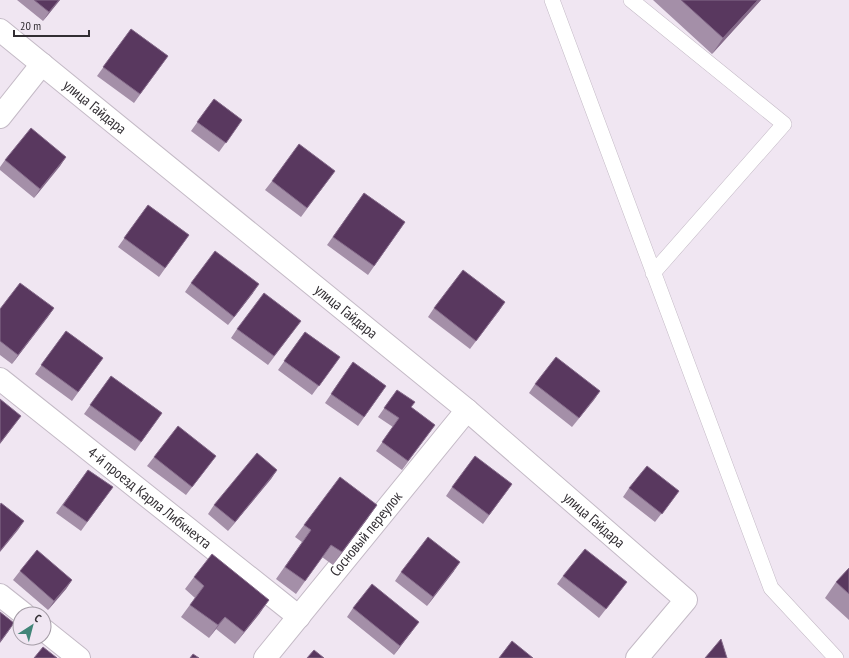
<svg xmlns="http://www.w3.org/2000/svg" width="849" height="658" font-family="'PT Sans Narrow',sans-serif">
<rect width="100%" height="100%" fill="#f0e6f2"/>
<g fill="none" stroke-linecap="round" stroke-linejoin="round">
<defs>
<path id="service" d="M 552,0 L 771,588 L 836,658
M 631,0 L 784,124 L 653,273"/>
<g id="minor">
<path id="s1" d="M 0,30 L 467,410 L 686,600 L 637,658"/>
<path d="M 0,117 L 42,64"/>
<path id="s2" d="M 0,379 L 299,617"/>
<path d="M 0,595 L 24,614"/>
<path d="M 44,630 L 79,658"/>
<path id="s3" d="M 265,658 L 467,410"/>
</g>
</defs>
<use href="#service" stroke="#c4bac6" stroke-width="16"/>
<use href="#minor" stroke="#c4bac6" stroke-width="24"/>
<use href="#service" stroke="#fff" stroke-width="15"/>
<use href="#minor" stroke="#fff" stroke-width="22"/>
</g>
<path fill="#a48fa8" d="M 17,0 L 60,0 L 43,21 Z
M 653,0 L 761,0 L 712,54 Z
M 131,29 L 168,56 L 134,103 L 97,76 Z
M 214,99 L 242,120 L 219,152 L 191,131 Z
M 66,157 L 60,166 L 34,198 L 0,170 L 0,167 L 5,160 Z
M 335,171 L 301,217 L 265,190 L 272,181 Z
M 364,193 L 405,222 L 368,275 L 327,245 Z
M 148,205 L 189,235 L 159,277 L 118,247 Z
M 191,283 L 253,293 L 228,325 L 185,292 Z
M 505,302 L 470,349 L 428,317 L 434,308 Z
M 54,308 L 12,364 L 0,355 L 0,309 Z
M 237,329 L 295,329 L 268,365 L 231,338 Z
M 66,331 L 103,358 L 72,401 L 35,374 Z
M 305,332 L 340,357 L 312,395 L 278,370 Z
M 353,362 L 386,386 L 358,426 L 325,403 Z
M 111,376 L 162,413 L 135,451 L 84,414 Z
M 535,384 L 600,391 L 572,427 L 529,393 Z
M 397,390 L 411,407 L 435,425 L 402,470 L 376,451 L 393,427 L 378,417 Z
M 216,456 L 186,495 L 147,466 L 154,457 Z
M 88,470 L 113,487 L 81,531 L 56,513 Z
M 277,470 L 271,479 L 228,531 L 208,514 L 214,505 Z
M 512,484 L 483,524 L 446,496 L 452,487 Z
M 629,488 L 679,491 L 655,522 L 623,497 Z
M 368,518 L 333,565 L 322,557 L 296,594 L 276,579 L 302,542 L 295,537 L 304,525 Z
M 849,568 L 849,620 L 825,598 L 836,582 Z
M 20,571 L 72,580 L 66,589 L 48,610 L 13,580 Z
M 454,571 L 427,606 L 395,581 L 401,572 Z
M 563,576 L 620,591 L 599,618 L 557,584 Z
M 194,577 L 260,613 L 235,644 L 216,629 L 209,638 L 181,617 L 195,598 L 185,589 Z
M 353,608 L 413,630 L 394,655 L 347,617 Z"/>
<path fill="#866c8b" d="M 59,0 L 60,0 L 43,21 L 49,12 Z
M 758,0 L 761,0 L 712,54 L 723,38 Z
M 66,157 L 60,166 L 34,198 L 40,189 Z
M 259,284 L 253,293 L 228,325 L 234,317 Z
M 505,302 L 499,311 L 470,349 L 476,341 Z
M 54,308 L 48,317 L 12,364 L 18,355 Z
M 600,391 L 594,400 L 572,427 Z
M 21,416 L 0,444 L 0,443 Z
M 277,470 L 271,479 L 228,531 L 235,522 Z
M 377,505 L 368,518 L 333,565 L 342,552 Z
M 24,521 L 18,530 L 0,552 L 0,551 Z
M 460,562 L 454,571 L 427,606 L 433,597 Z
M 72,580 L 66,589 L 48,610 L 54,601 Z
M 269,600 L 260,613 L 235,644 L 244,632 Z
M 225,617 L 216,629 L 209,638 L 218,625 Z
M 419,622 L 413,630 L 394,655 L 400,646 Z
M 14,623 L 8,632 L 0,643 L 0,642 Z"/>
<path fill="#59385f" stroke="#866c8b" d="M 34,0 L 59,0 L 49,12 Z
M 681,0 L 758,0 L 723,38 Z
M 131,29 L 168,56 L 140,94 L 103,67 Z
M 214,99 L 242,120 L 226,143 L 197,122 Z
M 31,128 L 66,157 L 40,189 L 5,160 Z
M 299,144 L 335,171 L 307,208 L 272,181 Z
M 364,193 L 405,222 L 374,266 L 333,237 Z
M 148,205 L 189,235 L 165,268 L 124,238 Z
M 215,251 L 259,284 L 234,317 L 191,283 Z
M 463,270 L 505,302 L 476,341 L 434,308 Z
M 20,283 L 54,308 L 18,355 L 0,341 L 0,309 Z
M 264,293 L 301,321 L 274,356 L 237,329 Z
M 66,331 L 103,358 L 78,392 L 41,365 Z
M 305,332 L 340,357 L 319,386 L 284,361 Z
M 556,357 L 600,391 L 579,418 L 535,384 Z
M 353,362 L 386,386 L 364,417 L 331,394 Z
M 111,376 L 162,413 L 141,442 L 90,405 Z
M 397,390 L 415,402 L 411,407 L 435,425 L 408,461 L 382,442 L 399,418 L 384,408 Z
M 0,399 L 21,416 L 0,443 Z
M 178,426 L 216,456 L 192,487 L 154,457 Z
M 257,453 L 277,470 L 235,522 L 214,505 Z
M 475,456 L 512,484 L 489,515 L 452,487 Z
M 647,466 L 679,491 L 662,514 L 629,488 Z
M 88,470 L 113,487 L 87,522 L 63,505 Z
M 340,477 L 377,505 L 342,552 L 331,545 L 305,581 L 285,567 L 311,530 L 304,525 Z
M 1,503 L 24,521 L 0,551 L 0,505 Z
M 428,537 L 460,562 L 433,597 L 401,572 Z
M 585,549 L 627,582 L 606,609 L 563,576 Z
M 37,550 L 72,580 L 54,601 L 20,571 Z
M 212,554 L 269,600 L 244,632 L 225,617 L 218,625 L 190,605 L 204,586 L 194,577 Z
M 849,568 L 849,594 L 836,582 Z
M 372,584 L 419,622 L 400,646 L 353,608 Z
M 0,612 L 14,623 L 0,642 Z
M 721,639 L 727,658 L 705,658 Z
M 512,641 L 533,658 L 499,658 Z
M 43,647 L 57,658 L 34,658 Z
M 314,650 L 324,658 L 307,658 Z
M 193,654 L 199,658 L 190,658 Z"/>
<g text-anchor="middle" stroke-width="4" stroke-linejoin="round" paint-order="stroke">
<g font-size="15" fill="#322e33" stroke="#f0e6f2">
<text dy="5" stroke="none"><textPath href="#s1" startOffset="122">улица Гайдара</textPath></text>
<text dy="5" stroke="none"><textPath href="#s1" startOffset="446">улица Гайдара</textPath></text>
<text dy="5" stroke="none"><textPath href="#s2" startOffset="191">4-й проезд Карла Либкнехта</textPath></text>
<text dy="5" stroke="none"><textPath href="#s1" startOffset="770">улица Гайдара</textPath></text>
<text dy="5" stroke="none"><textPath href="#s3" startOffset="160">Сосновый переулок</textPath></text>
</g>
</g>
<g transform="translate(32 626) rotate(36)"><circle r="19" fill="#f0e6f2" stroke="#a49ca6"/>
<path d="M0-3L7 15L0 10L-7 15Z" fill="#418578"/>
<text y="-6" font-size="11" font-weight="bold" text-anchor="middle" fill="#322e33">С</text>
</g>
<path d="M14 30v6h75v-6" fill="none" stroke="#322e33" stroke-width="2"/>
<text x="20" y="30" font-size="12" fill="#322e33" stroke="#f0e6f2" stroke-width="3" paint-order="stroke">20 m</text>
</svg>
